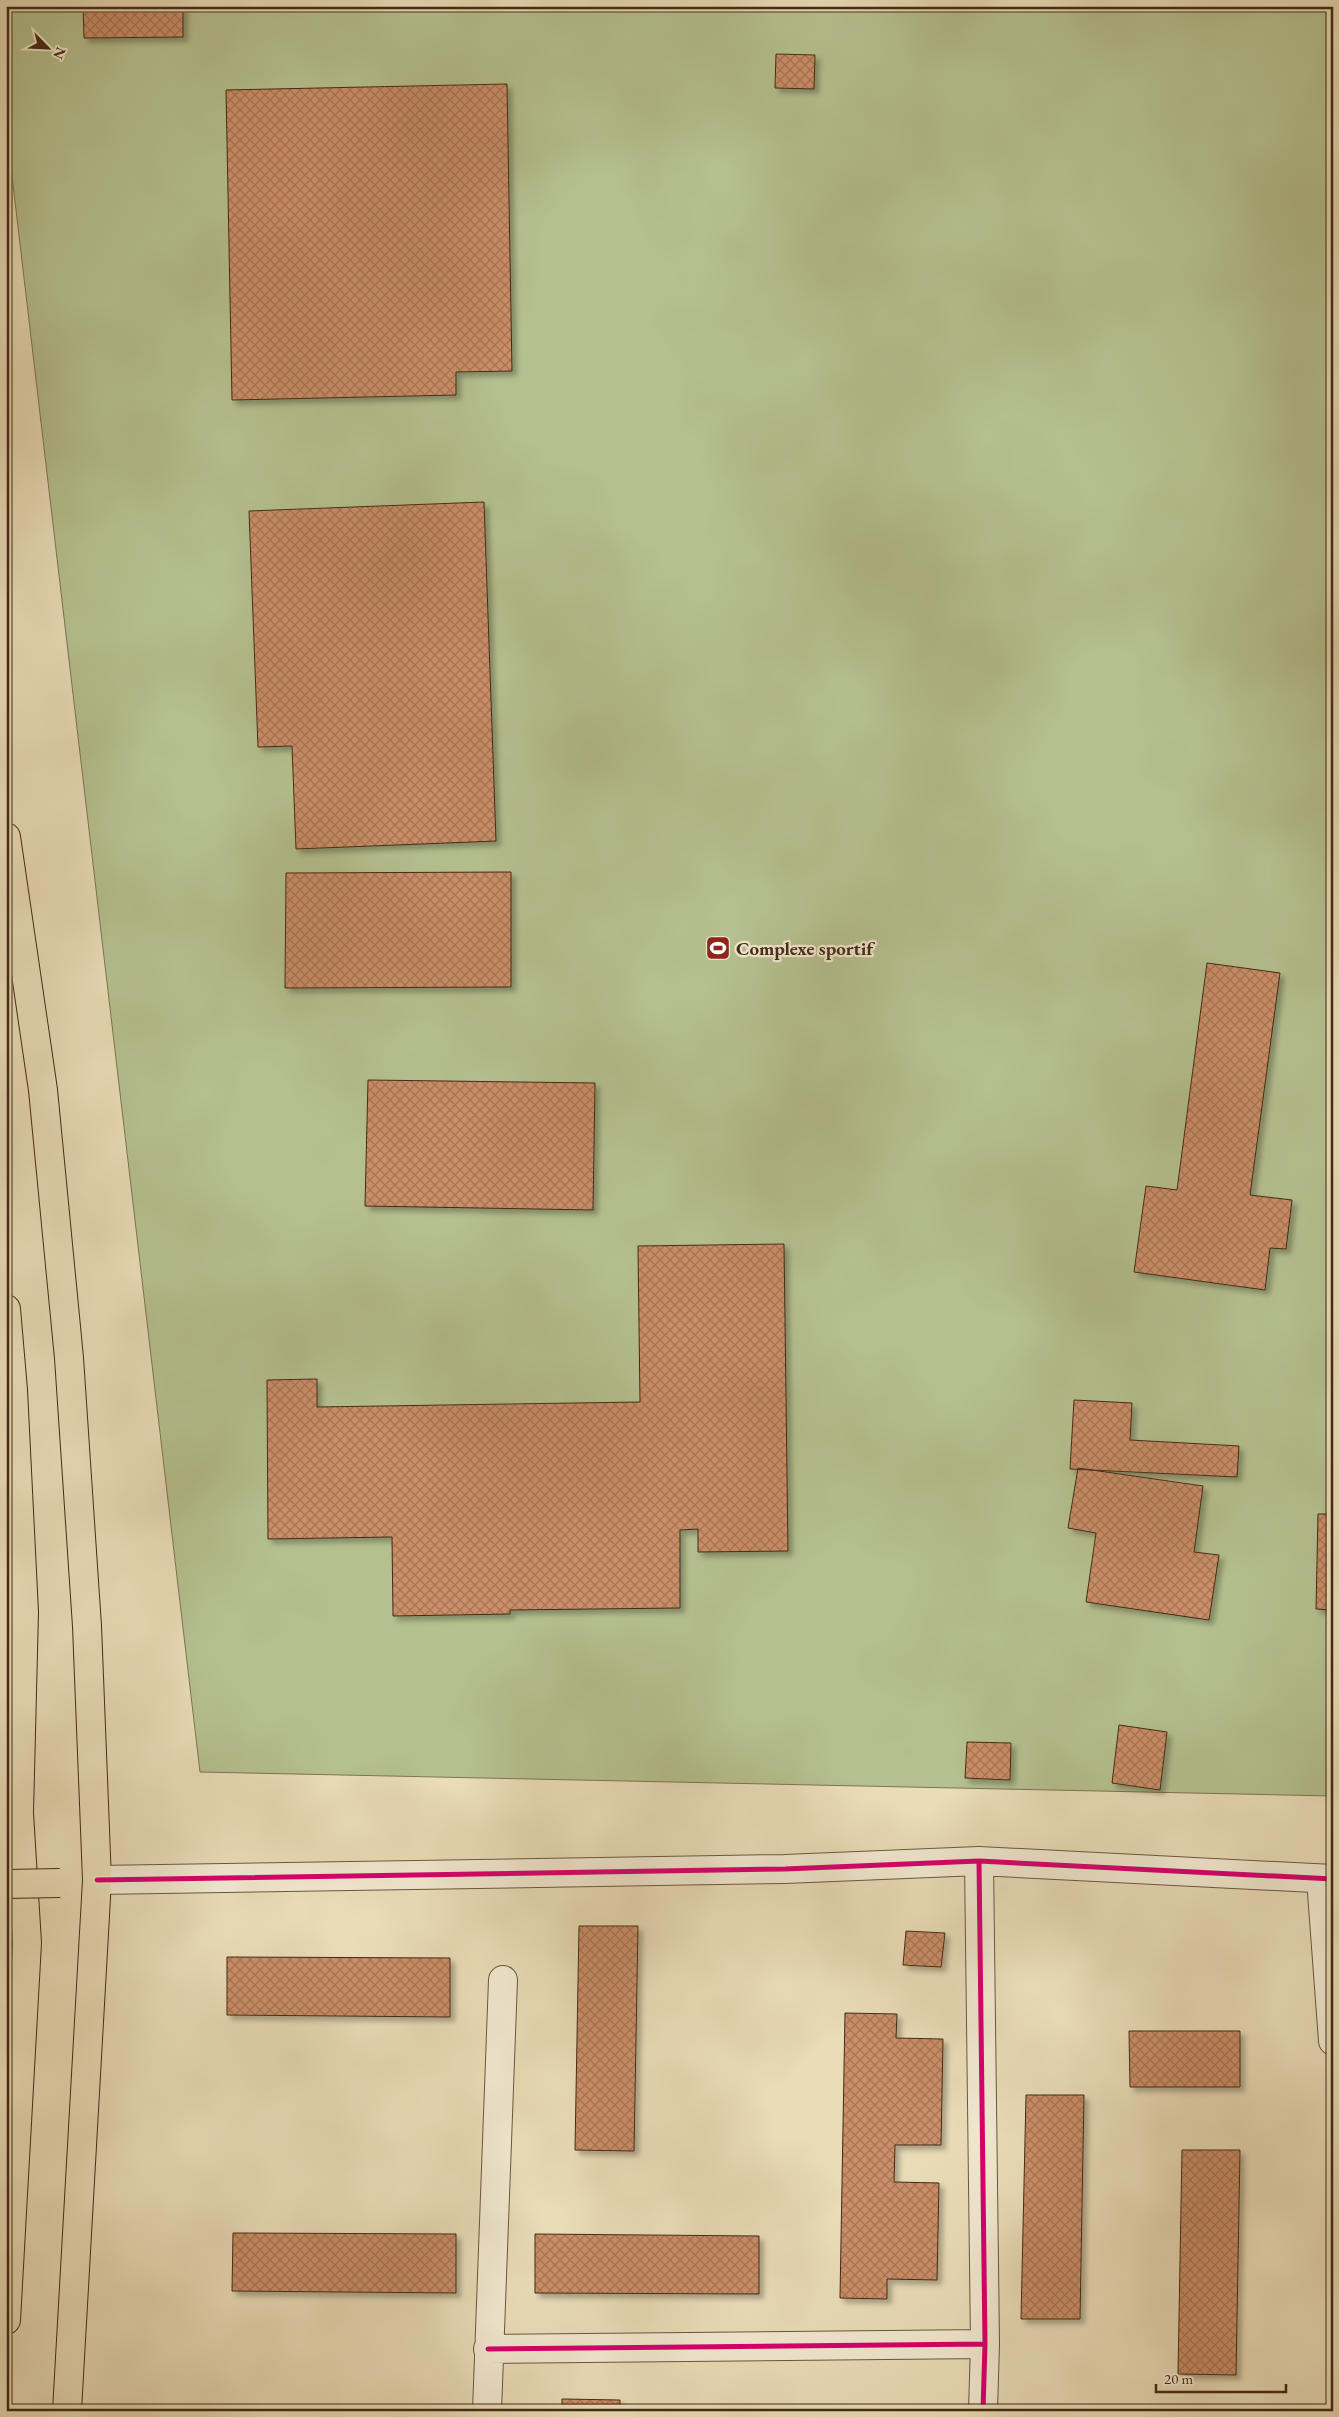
<svg xmlns="http://www.w3.org/2000/svg" width="1339" height="2417" font-family="'EB Garamond',serif">
<defs>
<pattern id="building-cross-hatch" width="8" height="8" patternUnits="userSpaceOnUse" patternTransform="scale(1.25)"><rect width="8" height="8" fill="#cb8e67"/><path d="M0 0l8 8M0 8l8-8" fill="none" stroke="#a67454"/></pattern>
<filter id="shadow"><feDropShadow dx="4.5" dy="4.5" stdDeviation="2.5" flood-color="#0004"/></filter>
</defs>
<rect width="100%" height="100%" fill="#e9dcb7"/>
<filter id="stains"><feTurbulence type="fractalNoise" baseFrequency=".004" numOctaves="4"/><feColorMatrix values="0 0 0 0 .2 0 0 0 0 .09 0 0 0 0 .02 0 0 0 .5 -.17"/></filter>
<radialGradient id="worn" r=".72"><stop offset=".6" stop-color="#630" stop-opacity="0"/><stop offset="1" stop-color="#630" stop-opacity=".3"/></radialGradient>
<path fill="#b5c08f" stroke="#7c7652" d="M 6,6 L 1333,6 L 1333,1796 L 200,1772 L 6,125 Z"/>
<path fill="url(#building-cross-hatch)" stroke="#432b14" filter="url(#shadow)" d="M 83,6 L 183,6 L 183,37 L 84,38 Z
M 776,54 L 815,55 L 814,89 L 775,88 Z
M 507,84 L 512,371 L 456,372 L 456,395 L 232,400 L 226,90 Z
M 484,502 L 496,841 L 296,849 L 292,746 L 258,747 L 249,511 Z
M 511,872 L 511,987 L 285,988 L 286,873 Z
M 1207,963 L 1280,973 L 1250,1195 L 1292,1200 L 1286,1249 L 1270,1248 L 1265,1290 L 1134,1272 L 1146,1186 L 1177,1190 Z
M 368,1080 L 595,1083 L 593,1210 L 365,1206 Z
M 784,1244 L 788,1551 L 698,1552 L 698,1529 L 680,1530 L 680,1608 L 510,1610 L 510,1614 L 393,1616 L 392,1537 L 268,1539 L 267,1380 L 317,1379 L 317,1407 L 640,1402 L 638,1246 Z
M 1074,1400 L 1132,1403 L 1130,1440 L 1239,1446 L 1237,1477 L 1070,1469 Z
M 1078,1468 L 1203,1486 L 1194,1552 L 1219,1555 L 1209,1620 L 1086,1602 L 1096,1533 L 1068,1528 Z
M 1318,1514 L 1333,1514 L 1333,1610 L 1316,1609 Z
M 1119,1725 L 1167,1732 L 1160,1790 L 1112,1783 Z
M 967,1742 L 1011,1743 L 1010,1780 L 965,1778 Z
M 579,1926 L 638,1926 L 634,2151 L 575,2150 Z
M 906,1931 L 945,1933 L 941,1967 L 903,1965 Z
M 227,1957 L 450,1958 L 450,2017 L 227,2015 Z
M 845,2013 L 897,2014 L 896,2038 L 943,2039 L 941,2145 L 895,2145 L 894,2182 L 939,2183 L 937,2280 L 887,2279 L 887,2299 L 840,2298 Z
M 1129,2031 L 1240,2031 L 1240,2087 L 1130,2087 Z
M 1026,2095 L 1084,2095 L 1080,2319 L 1021,2319 Z
M 1182,2150 L 1240,2150 L 1236,2375 L 1178,2374 Z
M 233,2233 L 456,2234 L 456,2293 L 232,2291 Z
M 535,2234 L 759,2236 L 759,2294 L 535,2293 Z
M 562,2399 L 620,2400 L 620,2411 L 562,2411 Z"/>
<g fill="none" stroke-linecap="round" stroke-linejoin="round">
<defs>
<path id="minor" d="M 979,1861 L 985,2344 L 983,2411
M 1321,1879 L 1333,2041
M 97,1880 L 785,1869 L 979,1861 L 1333,1879
M 488,2349 L 985,2344
M 487,2411 L 503,1980"/>
<path id="major" d="M 6,837 L 43,1090 L 69,1358 L 87,1626 L 97,1880 L 67,2411"/>
<path id="highway" d="M 6,1309 L 13,1390 L 24,1612 L 19,1813 L 27,1943 L 6,2320"/>
</defs>
<use href="#minor" stroke="#6c573d" stroke-width="30"/>
<use href="#major" stroke="#432b14" stroke-width="30"/>
<use href="#highway" stroke="#432b14" stroke-width="30"/>
<use href="#minor" stroke="#f1e8d0" stroke-width="28"/>
<use href="#major" stroke="#e9dcb7" stroke-width="28"/>
<use href="#highway" stroke="#e9dcb7" stroke-width="28"/>
<defs>
<path id="major-bridge" d="M 6,1884 L 60,1883"/>
</defs>
<use href="#major-bridge" stroke="#432b14" stroke-width="30" stroke-linecap="butt"/>
<use href="#major-bridge" stroke="#e9dcb7" stroke-width="28"/>
<defs>
<path id="cycleway" d="M 979,1861 L 985,2344 L 983,2411
M 97,1880 L 785,1869 L 979,1861 L 1333,1879
M 488,2349 L 985,2344"/>
</defs>
<use href="#cycleway" stroke="#f1e8d0" stroke-width="8"/>
<use href="#cycleway" stroke="#d6006c" stroke-width="5"/>
</g>
<defs>
<symbol id="stadium-square" viewBox="-11 -11 22 22"><rect x="-9" y="-9" width="18" height="18" rx="4" fill="#8f2418" stroke="#f1e8d0"/><path d="M0-5a6.5 5 0 1 0 0 10a6.5 5 0 1 0 0-10ZM-3.5-1.8h7v3.6h-7Z" fill="#fff"/></symbol>
</defs>
<g fill-rule="evenodd">
<use href="#stadium-square" x="704" y="934" width="28" height="28"/>
</g>
<g text-anchor="middle" stroke-width="4.5" stroke-linejoin="round" paint-order="stroke">
<g font-size="19" font-weight="bold" fill="#432b14" stroke="#f1e8d0" text-anchor="start">
<text x="736" y="955">Complexe sportif</text>
</g>
</g>
<rect width="1339" height="2417" fill="none" stroke="#e9dcb7" stroke-width="25"/>
<rect x="8" y="8" width="1324" height="2402" fill="none" stroke="#432b14" stroke-width="2.5"/>
<rect x="12" y="12" width="1314" height="2392" fill="none" stroke="#432b14"/>
<g transform="translate(48 48) rotate(114)" stroke="#f1e8d0" stroke-width="4" paint-order="stroke">
<path d="M0-4L9 19L0 12L-9 19Z" fill="#432b14"/>
<text y="-8" font-size="14" font-weight="bold" text-anchor="middle" fill="#432b14">N</text>
</g>
<path d="M1156 2384v8h130v-8" fill="none" stroke="#432b14" stroke-width="2.5"/>
<text x="1164" y="2384" font-size="15" fill="#432b14" stroke="#f1e8d0" stroke-width="4" paint-order="stroke">20 m</text>
<rect width="100%" height="100%" filter="url(#stains)"/>
<rect width="100%" height="100%" fill="url(#worn)"/>
</svg>
